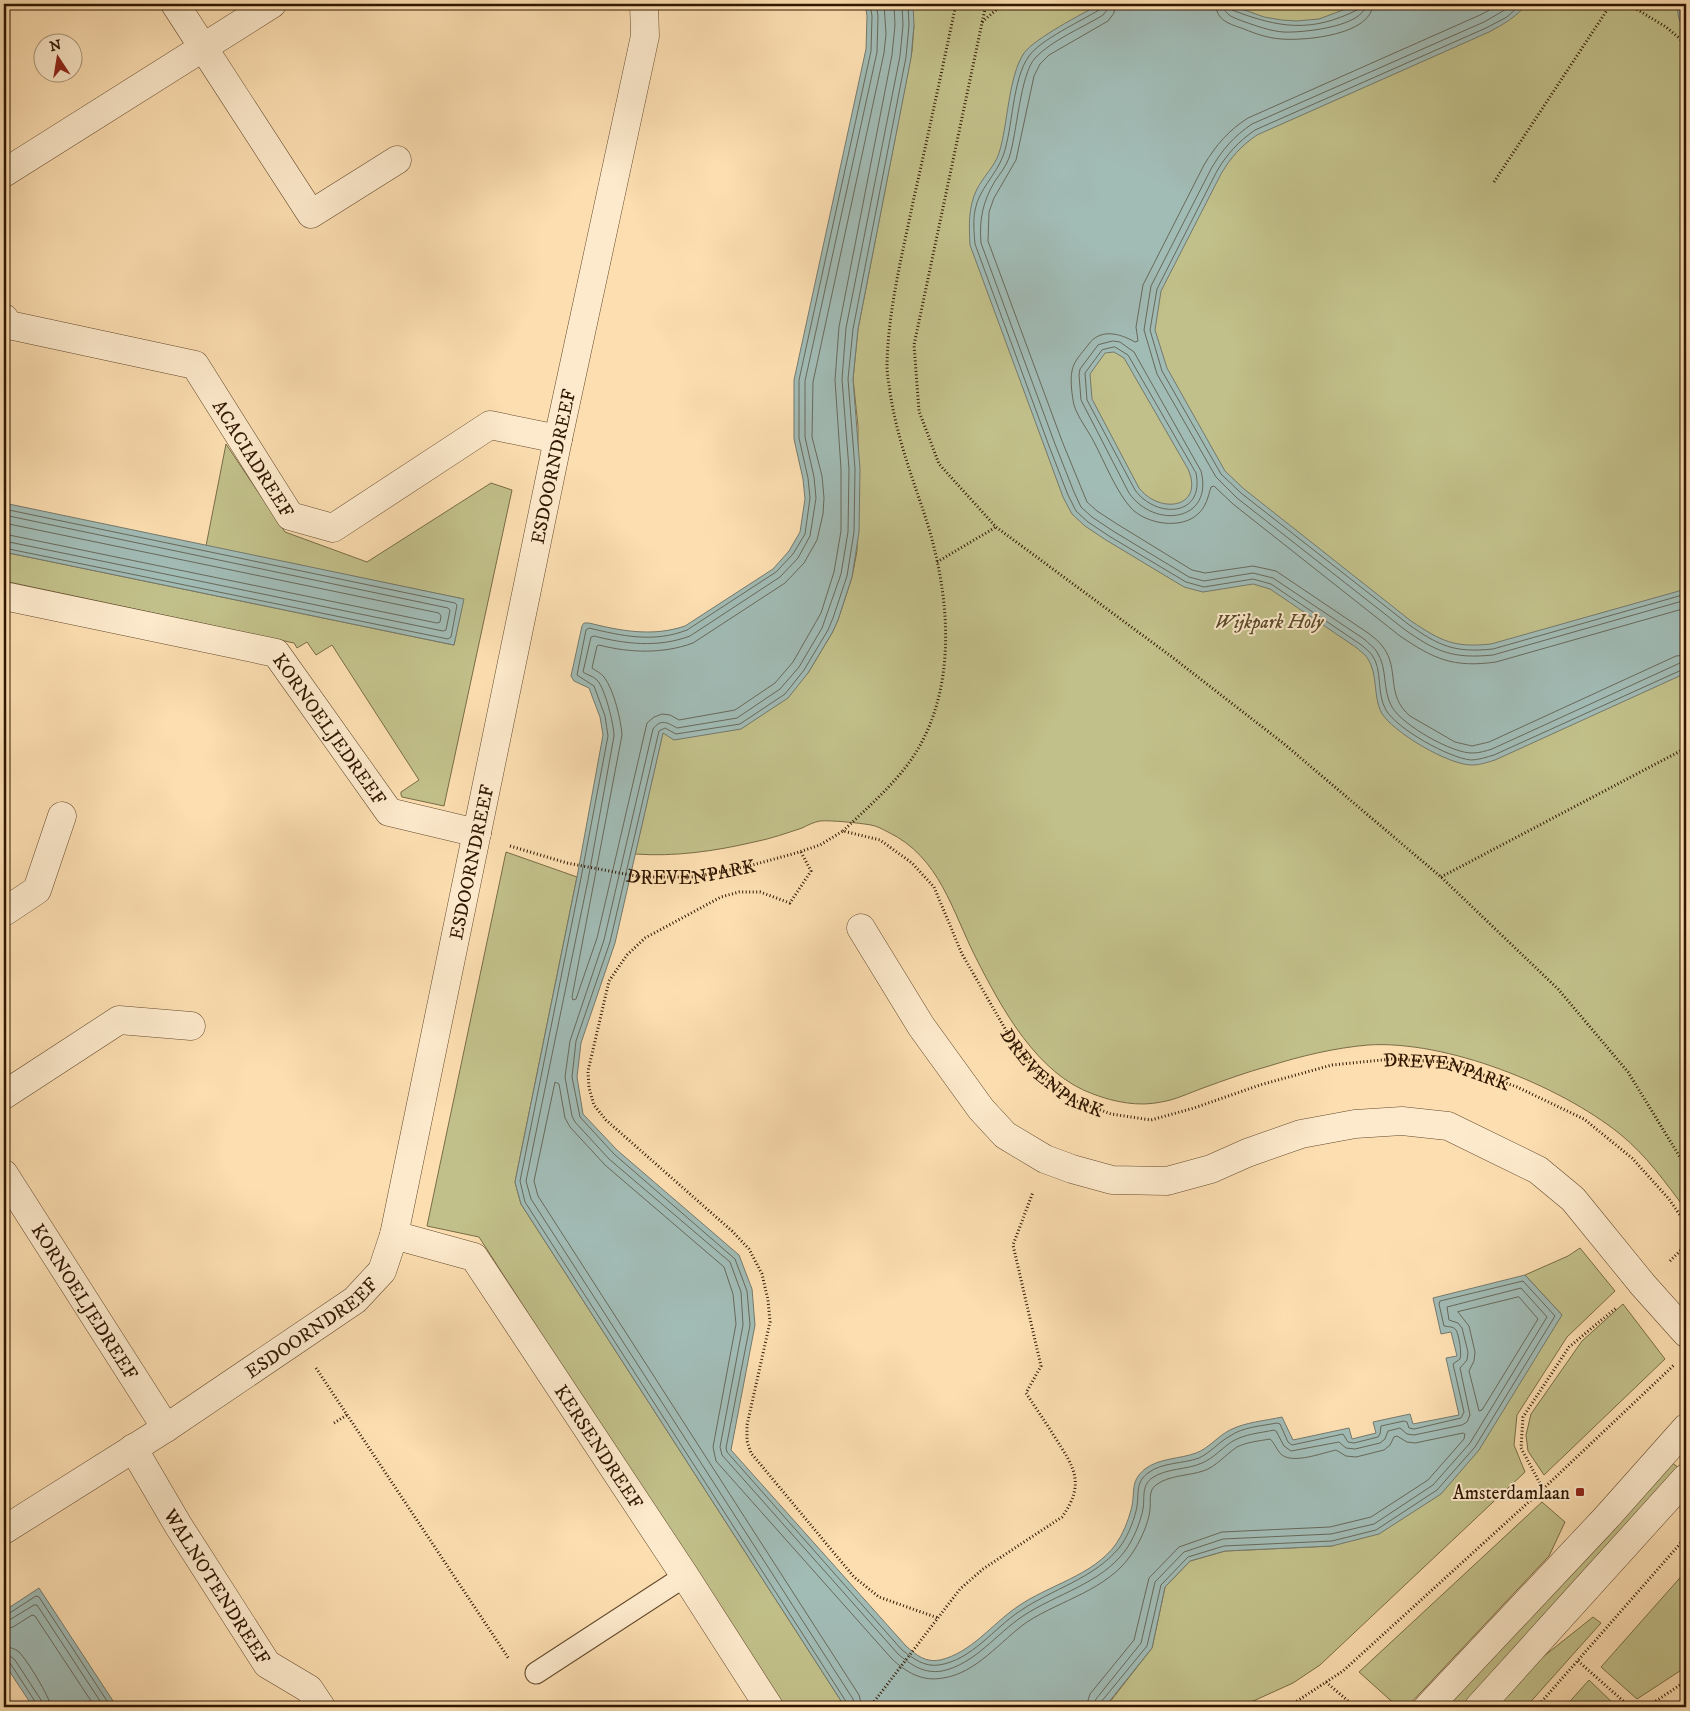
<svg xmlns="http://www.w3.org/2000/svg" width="1690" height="1711" font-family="'IM FELL DW Pica',serif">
<rect width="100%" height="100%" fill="#fcdeb1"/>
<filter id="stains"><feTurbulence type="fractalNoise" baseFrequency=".004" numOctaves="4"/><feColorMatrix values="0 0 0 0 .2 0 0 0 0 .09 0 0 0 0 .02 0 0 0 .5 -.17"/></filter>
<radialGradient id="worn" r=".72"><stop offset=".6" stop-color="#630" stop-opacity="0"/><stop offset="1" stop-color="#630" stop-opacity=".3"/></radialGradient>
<path fill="#c2c08a" stroke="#796c45" d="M 902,4 L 1686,4 L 1686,1210 C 1666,1183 1646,1155 1620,1134 C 1559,1085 1446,1040 1368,1045 C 1334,1048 1301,1056 1269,1066 C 1247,1072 1225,1080 1203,1088 C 1189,1093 1175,1100 1161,1102 C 1139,1107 1114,1102 1093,1094 C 1037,1074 1002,1009 976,958 C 952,911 940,857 888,832 C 882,829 877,826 871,825 C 860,823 830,820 820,821 C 814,822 808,825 802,828 C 787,833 770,839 754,842 C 716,851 674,857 635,854 L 663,732 L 808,673 L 832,633 L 838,620 L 852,577 L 857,551 L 858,426 L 853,379 L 858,329 L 912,51 L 914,25 Z
M 226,444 L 285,532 L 367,562 L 491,483 L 512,490 L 444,806 L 402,797 L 401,795 L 401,792 L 419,780 L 332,645 L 316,655 L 307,642 L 297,648 L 294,643 L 4,581 L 4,552 L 454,645 L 463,599 L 206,546 Z
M 506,852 L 577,877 L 515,1182 L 521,1204 L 845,1707 L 781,1707 L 479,1237 L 427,1226 Z
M 1580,1248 L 1615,1291 L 1567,1337 L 1517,1415 L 1514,1445 L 1525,1472 L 1320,1665 L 1293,1683 L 1240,1707 L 1102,1707 L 1109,1703 L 1152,1648 L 1165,1587 L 1190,1561 L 1225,1551 L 1332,1546 L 1562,1315 L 1525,1275 L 1568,1256 Z
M 1623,1304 L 1665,1359 L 1544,1475 L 1528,1451 L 1526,1435 L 1531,1414 L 1582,1341 Z
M 1669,1460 L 1681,1470 L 1465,1707 L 1443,1707 Z
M 1542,1502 L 1565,1522 L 1549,1556 L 1407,1707 L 1398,1707 L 1359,1672 Z
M 1686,1571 L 1686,1667 L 1637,1699 L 1601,1667 Z
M 1593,1617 L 1601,1623 L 1526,1707 L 1496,1707 L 1539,1660 Z
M 1589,1680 L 1617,1707 L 1565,1707 Z"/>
<path fill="#a1bbb5" stroke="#74796d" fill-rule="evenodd" d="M 865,4 L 913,4 L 914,25 L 911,58 L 858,329 L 853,379 L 860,469 L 859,532 L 852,577 L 838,620 L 832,633 L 808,673 L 788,698 L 741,729 L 674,740 L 663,733 L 615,943 L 581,1043 L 577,1077 L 583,1114 L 617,1150 L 739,1255 L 752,1289 L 755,1325 L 731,1450 L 906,1646 C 916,1655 926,1663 940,1660 C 971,1653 992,1624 1017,1607 C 1048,1585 1093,1576 1116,1544 C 1123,1534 1128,1521 1131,1510 C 1136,1492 1129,1482 1145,1469 C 1159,1458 1180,1459 1196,1453 C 1208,1449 1218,1436 1230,1430 C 1246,1422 1264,1421 1282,1417 L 1293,1440 L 1349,1428 L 1352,1439 L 1376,1433 L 1373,1422 L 1410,1414 L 1413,1424 L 1459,1415 L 1446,1358 L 1457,1356 L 1451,1332 L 1441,1334 L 1433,1298 L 1525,1275 L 1562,1315 L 1479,1450 L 1441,1494 L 1379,1534 L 1332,1546 L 1225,1551 L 1190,1561 L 1165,1587 L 1152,1648 L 1108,1703 L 1102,1707 L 845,1707 L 521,1204 L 515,1182 L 577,877 L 603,735 L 600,717 L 589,688 L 574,681 L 571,676 L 582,626 L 584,623 L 589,623 C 621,631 653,637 685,626 L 773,569 L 789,551 L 800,532 L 805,499 L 803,479 L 794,439 L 794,380 L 866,49 L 867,16 Z
M 1101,4 L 1228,4 L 1264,17 L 1282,20 L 1296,21 L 1319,19 L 1359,4 L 1527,4 C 1516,17 1504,24 1489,32 L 1257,135 C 1241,146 1231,157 1221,174 L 1161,291 L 1155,330 L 1167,368 L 1225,471 L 1244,489 L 1411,621 C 1441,641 1454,648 1491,644 L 1686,589 L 1686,673 L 1495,760 C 1488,762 1480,765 1473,765 C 1450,766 1392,732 1381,712 C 1373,695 1378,675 1368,659 C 1366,655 1361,652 1357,648 L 1270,589 L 1253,584 L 1203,592 L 1184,587 L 1106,540 L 1085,526 L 1072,514 L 1063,497 L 1045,448 L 970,245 C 969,226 968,207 977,189 C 983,177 995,166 999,153 C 1008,125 1008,77 1024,53 C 1034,39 1083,13 1101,4 ZM 1114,352 L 1124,358 L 1188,469 C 1205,508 1160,515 1139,488 L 1092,399 L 1090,374 L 1105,353 Z
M 1678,4 L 1686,4 L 1686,31 C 1679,23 1677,15 1678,4 Z
M 4,503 L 464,599 L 454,645 L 4,552 Z
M 39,1588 L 117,1707 L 33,1707 L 4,1663 L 4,1611 Z"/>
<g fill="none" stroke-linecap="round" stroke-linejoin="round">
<path stroke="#68695a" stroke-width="1" d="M 884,4 L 886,34 L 884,53 L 813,382 L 812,437 L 822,476 L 824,498 L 823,514 L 817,540 L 804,563 L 785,583 L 693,643 C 663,654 630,653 599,645 L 597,646 L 592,668 C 596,671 601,673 604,677 C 614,690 621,720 622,735 L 572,997 L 573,1000 L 576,999 L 597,938 L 647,723 L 654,717 L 662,714 L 670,715 L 679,720 L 735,710 L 775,683 L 793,662 L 821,613 L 834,572 L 841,531 L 841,469 L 835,380 L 839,327 L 892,55 L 895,25 L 894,4
M 902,4 L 903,25 L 900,56 L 846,328 L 842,379 L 849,469 L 848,532 L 841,574 L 822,628 L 799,667 L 780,689 L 737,718 L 677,728 C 668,723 661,718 653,729 L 604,940 L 570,1041 L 565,1077 L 572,1116 L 575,1122 L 609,1159 L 730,1262 L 741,1292 L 743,1325 L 720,1447 L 722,1455 L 898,1654 C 911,1665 924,1674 942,1671 C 975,1664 996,1634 1023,1616 C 1056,1594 1100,1584 1125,1551 C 1133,1540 1140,1524 1143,1509 C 1145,1498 1141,1486 1152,1478 C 1166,1468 1187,1470 1202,1463 C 1214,1458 1223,1447 1233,1441 C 1245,1434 1260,1433 1274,1430 L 1276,1431 L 1284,1446 L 1291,1451 L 1339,1442 L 1346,1448 L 1355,1449 L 1380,1443 L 1385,1439 L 1388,1431 L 1400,1428 L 1407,1434 L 1414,1435 L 1462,1425 L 1467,1422 L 1470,1415 L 1460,1368 L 1467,1360 L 1468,1352 L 1462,1328 L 1458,1323 L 1449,1320 L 1447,1307 L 1521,1288 L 1547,1317 L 1470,1443 L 1433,1485 L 1374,1524 L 1331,1534 L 1223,1539 L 1184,1552 L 1155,1582 L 1141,1643 L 1096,1699 L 1093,1707
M 908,4 L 909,25 L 906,57 L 853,329 L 848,379 L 855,469 L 854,532 L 847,576 L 833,618 L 828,630 L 804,670 L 785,694 L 740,724 L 676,734 L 665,728 L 659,731 L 610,942 L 576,1041 L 572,1077 L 580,1117 L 614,1154 L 735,1259 L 747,1291 L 750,1325 L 726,1448 L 727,1452 L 902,1650 C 914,1659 924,1667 939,1665 C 972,1660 994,1628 1020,1611 C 1052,1589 1093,1579 1119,1548 C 1127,1538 1133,1523 1136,1511 C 1140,1496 1134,1483 1148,1473 C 1162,1462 1183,1464 1199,1458 C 1210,1453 1219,1442 1230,1436 C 1243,1427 1261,1426 1277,1423 L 1280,1424 L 1288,1442 L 1292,1445 L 1343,1434 L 1348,1442 L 1354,1443 L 1378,1437 L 1380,1434 L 1381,1426 L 1404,1421 L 1407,1422 L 1409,1428 L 1414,1429 L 1461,1418 L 1464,1412 L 1453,1364 L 1460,1359 C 1462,1354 1459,1335 1456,1330 C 1453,1326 1448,1327 1444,1326 L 1439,1304 L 1440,1301 L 1523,1281 L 1555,1316 L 1475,1447 L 1437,1490 L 1376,1530 L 1332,1541 L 1224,1546 L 1188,1557 L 1161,1585 L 1147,1646 L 1101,1702 L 1100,1707
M 1102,4 L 1099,10 C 1081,21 1040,40 1029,56 C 1012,79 1013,129 1003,156 C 996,175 979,189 975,210 C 973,221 974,233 975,244 L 1049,446 L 1068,495 L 1076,511 L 1088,522 L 1109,536 L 1186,582 L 1204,587 L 1253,579 L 1271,584 L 1360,644 C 1364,647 1369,651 1372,655 C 1383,670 1376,693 1386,710 C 1397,729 1449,758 1471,760 C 1478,760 1487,757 1494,755 L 1686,668
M 1108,4 L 1107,10 L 1103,15 C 1082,28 1052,40 1035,58 C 1020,75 1017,134 1009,158 C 1006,166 1000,174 995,181 C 983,201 979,219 981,243 L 1055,444 L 1074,492 L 1081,507 L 1092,517 L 1113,531 L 1189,577 L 1204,581 L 1253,573 L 1273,578 L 1364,639 C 1368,643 1374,647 1377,652 C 1388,669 1382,690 1392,707 C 1402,725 1453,754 1473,753 C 1479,753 1486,751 1492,749 L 1680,663 L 1686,662
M 1115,4 L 1114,13 L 1108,21 L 1049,55 L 1040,64 L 1034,76 L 1016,160 L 994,198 L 989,212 L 988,241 L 1062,441 L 1087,502 L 1097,511 L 1117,524 L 1192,570 L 1205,573 L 1253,566 L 1276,571 L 1368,633 C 1373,637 1379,641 1383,647 C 1400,669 1385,695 1410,716 L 1455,742 L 1472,746 L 1489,742 L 1676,656 L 1686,655
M 1216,4 C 1216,21 1230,24 1244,29 C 1256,34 1268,38 1281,39 C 1305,41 1372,35 1373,4
M 1223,4 C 1224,16 1235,18 1245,22 C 1257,26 1270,31 1283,32 C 1301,33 1365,27 1366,4
M 1229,4 L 1232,10 C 1279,28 1311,33 1357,10 L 1360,4
M 1501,4 L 1480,15 L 1248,118 C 1229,130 1216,145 1204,165 L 1143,285 L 1136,327 L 1138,341 L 1135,342 C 1119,333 1100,328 1088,345 C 1082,353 1073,362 1072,371 C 1070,380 1072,396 1074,405 C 1078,418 1088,430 1094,442 C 1104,461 1117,493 1131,508 C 1146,524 1181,530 1198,514 C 1206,507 1208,497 1211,487 L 1214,486 L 1233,504 L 1400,636 C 1434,659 1453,668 1496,662 L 1686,608
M 1512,4 L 1503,11 L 1484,22 L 1252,124 C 1234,136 1222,150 1211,169 L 1151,286 L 1144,330 L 1157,374 L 1216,477 L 1237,498 L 1404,629 C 1436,652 1453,659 1493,655 L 1686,600
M 1521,4 L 1507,17 L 1486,28 L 1255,130 C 1238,142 1227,154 1217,171 L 1157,289 L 1150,330 L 1162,371 L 1221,474 L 1241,493 L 1408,624 C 1439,646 1454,653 1493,649 L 1686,594
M 1113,341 L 1120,342 L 1134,352 L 1201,471 C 1214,521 1155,530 1129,493 L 1081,400 L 1079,375 L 1080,369 L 1098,345 Z
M 1115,347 L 1128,355 L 1196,473 C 1205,517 1156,519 1135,490 L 1087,400 L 1085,373 L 1102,350 Z
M 4,509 L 455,603 L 457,605 L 451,637 L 448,639 L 4,548
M 4,515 L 448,608 L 450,610 L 446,630 L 443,631 L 4,541
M 4,523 L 439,613 L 441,616 L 440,622 L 437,623 L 4,534
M 1519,1297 L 1538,1319 L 1482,1410 L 1479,1411 L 1469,1371 L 1474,1361 L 1475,1352 L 1469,1326 L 1458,1312 Z
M 4,1615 L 8,1614 L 36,1596 L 39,1597 L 111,1707
M 4,1621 L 11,1619 L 34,1605 L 37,1605 L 104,1707
M 4,1629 L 13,1627 L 32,1615 L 35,1616 L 95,1707
M 4,1647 C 9,1647 14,1648 19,1652 C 27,1660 50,1697 51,1707
M 4,1654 L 10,1656 L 15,1660 L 41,1700 L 43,1707
M 4,1661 L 10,1663 L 36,1703 L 37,1707
M 848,1707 L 847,1703 L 525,1202 L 520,1181 L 581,878 L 608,736 L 605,716 L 594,686 L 577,675 L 586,630 L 589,628 C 622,636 654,643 687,630 L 776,572 L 793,554 L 805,534 L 810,498 L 808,478 L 799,438 L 799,380 L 871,51 L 872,16 L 870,4
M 855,1707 L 853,1699 L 531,1199 L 526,1181 L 588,880 L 614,736 C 614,725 605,688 597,680 C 593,676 587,675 583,672 L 591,637 L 594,636 C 625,644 658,648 690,636 L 780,577 L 798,558 L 810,536 L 816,498 L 814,477 L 805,437 L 805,381 L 877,52 L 878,16 L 876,4
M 862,1707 L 859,1695 L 538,1196 L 534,1181 L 555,1082 L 559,1084 L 565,1118 L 570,1127 L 605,1165 L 724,1267 L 733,1294 L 736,1324 L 713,1447 L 716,1461 L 892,1659 C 906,1672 922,1682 943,1678 C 977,1673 1000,1641 1027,1622 C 1061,1600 1107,1590 1131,1555 C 1140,1542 1148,1525 1150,1510 C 1151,1502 1148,1490 1156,1485 C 1169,1475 1188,1476 1203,1471 C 1216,1467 1226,1454 1237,1447 C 1247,1442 1259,1441 1270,1439 C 1275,1443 1276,1450 1282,1455 C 1294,1464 1322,1453 1336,1450 L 1346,1456 L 1356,1457 L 1384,1450 L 1390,1445 L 1394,1437 L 1397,1436 L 1407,1442 L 1415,1443 L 1463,1433 L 1465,1434 L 1464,1439 L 1428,1480 L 1371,1517 L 1330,1527 L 1222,1532 L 1179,1547 L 1149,1578 L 1134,1640 L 1090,1694 L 1086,1707"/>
<defs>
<path id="service" d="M 536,1673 L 685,1576"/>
<g id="minor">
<path d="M 175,4 L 311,214 L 397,160"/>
<path d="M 4,173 L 272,4"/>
<path id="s2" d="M 4,318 L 9,325 L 195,365 L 290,516 L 333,528 L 490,425 L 558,439"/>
<path id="s3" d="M 4,596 L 276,653 L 389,812 L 477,833"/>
<path d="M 4,912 L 37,890 L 62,816"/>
<path d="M 861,928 L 921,1026 L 981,1109 L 1005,1135 L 1045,1159 L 1072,1169 L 1112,1180 L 1167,1181 L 1211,1169 L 1247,1153 L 1301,1134 L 1355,1124 L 1402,1121 L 1448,1126 L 1538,1170 L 1573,1199 L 1643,1285 L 1686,1333"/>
<path d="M 4,1095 L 119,1020 L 191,1026"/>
<path id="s4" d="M 4,1174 L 166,1428"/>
<path id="s5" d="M 394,1235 L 474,1257 L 685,1576 L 769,1707"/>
<path id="s6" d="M 133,1448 L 178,1525 L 267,1664 L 309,1689 L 321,1707"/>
<path id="s7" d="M 4,1530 L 166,1428 L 355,1300 L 382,1271 L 394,1235 L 558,439 L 645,36 L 644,4"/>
</g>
<path id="tertiary" d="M 1428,1707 L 1606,1518 L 1686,1428
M 1479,1707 L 1686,1478"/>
</defs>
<use href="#service" stroke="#63492c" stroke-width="23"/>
<use href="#minor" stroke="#63492c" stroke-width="29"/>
<use href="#tertiary" stroke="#63492c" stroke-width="29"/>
<g stroke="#301700" stroke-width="3" stroke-dasharray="1 2.5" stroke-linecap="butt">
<path d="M 986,4 L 914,345 L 919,411 L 939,464 L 996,527 L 1172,657 L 1283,743 L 1441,877 L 1558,989 L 1628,1072 L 1686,1167"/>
<path d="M 1628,4 L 1666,27 L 1686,44"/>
<path d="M 982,22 L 1003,4"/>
<path d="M 1494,182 L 1611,4"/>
<path d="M 937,562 L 996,527"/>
<path d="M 843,831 C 866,809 895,784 913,757 C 961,684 949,585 922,507 C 909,469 896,432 890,392 C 889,384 887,375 887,366 C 888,310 902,256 913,202 C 928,136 942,70 956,4"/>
<path id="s1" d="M 510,846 L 567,863 L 641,877 L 694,877 L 749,866 L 796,853 L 820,845 L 843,831 L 880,840 L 912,863 L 934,887 L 962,954 L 1011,1039 L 1035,1070 L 1071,1099 L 1111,1114 L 1151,1120 L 1194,1108 L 1260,1085 L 1332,1065 L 1392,1059 L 1447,1062 L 1517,1087 L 1584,1119 L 1632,1158 L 1669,1199 L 1686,1224"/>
<path d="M 801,852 L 811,871 L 790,903 L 760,892 L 739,892 L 721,897 L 645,938 L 627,955 L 609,981 L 588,1071 L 589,1088 L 594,1105 L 606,1120 L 732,1231 L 749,1249 L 762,1274 L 768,1300 L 770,1322 L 747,1425 L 747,1441 L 751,1453 L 854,1577 L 879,1597 L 938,1618"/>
<path d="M 1441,877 L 1686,748"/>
<path d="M 1670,1261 L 1686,1245"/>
<path d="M 316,1368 L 509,1659"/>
<path d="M 334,1423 L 347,1415"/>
<path d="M 1543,1489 L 1521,1448 L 1523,1417 L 1569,1347 L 1616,1308"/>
<path d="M 1578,1661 L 1630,1707"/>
<path d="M 1326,1682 L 1355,1707"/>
<path d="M 870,1707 L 960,1589 L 983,1569 L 1062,1517 C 1086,1483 1074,1467 1054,1436 C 1045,1421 1035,1407 1026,1393 L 1041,1366 L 1013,1245 L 1033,1192"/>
<path d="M 1288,1707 L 1343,1671 L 1543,1489 L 1674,1365"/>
<path d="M 1537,1707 L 1686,1537"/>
<path d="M 1647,1707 L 1686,1681"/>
</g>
<use href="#service" stroke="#fdeacc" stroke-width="21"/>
<use href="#minor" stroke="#fdeacc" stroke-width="28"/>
<use href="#tertiary" stroke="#fdeacc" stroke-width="28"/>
</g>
<rect fill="#8f2418" stroke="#fdeacc" stroke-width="2" x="1575" y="1487" width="10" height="10" rx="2.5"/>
<g text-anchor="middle" stroke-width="4" stroke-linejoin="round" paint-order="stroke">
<g font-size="19" fill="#301700" stroke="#fdeacc">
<text dy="7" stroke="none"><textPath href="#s2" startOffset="309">ACACIADREEF</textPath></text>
<text dy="7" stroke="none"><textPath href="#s7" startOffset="1282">ESDOORNDREEF</textPath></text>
<text dy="7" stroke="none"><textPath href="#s3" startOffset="371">KORNOELJEDREEF</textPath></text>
<text dy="7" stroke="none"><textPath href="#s7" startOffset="878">ESDOORNDREEF</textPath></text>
<text dy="7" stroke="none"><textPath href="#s1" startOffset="185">DREVENPARK</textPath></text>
<text dy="7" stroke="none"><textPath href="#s1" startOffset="680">DREVENPARK</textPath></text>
<text dy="7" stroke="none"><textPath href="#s1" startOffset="1100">DREVENPARK</textPath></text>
<text dy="7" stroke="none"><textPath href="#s4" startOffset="151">KORNOELJEDREEF</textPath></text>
<text dy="7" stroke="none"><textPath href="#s7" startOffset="368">ESDOORNDREEF</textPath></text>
<text dy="7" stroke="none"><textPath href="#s5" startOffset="310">KERSENDREEF</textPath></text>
<text dy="7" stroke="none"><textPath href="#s6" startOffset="162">WALNOTENDREEF</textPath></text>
</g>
<g font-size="19" font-style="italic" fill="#5c4a29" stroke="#fdeacc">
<text x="1269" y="628">Wijkpark Holy</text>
</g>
<g font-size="19" fill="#301700" stroke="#fdeacc" text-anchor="end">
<text x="1570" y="1499">Amsterdamlaan</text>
</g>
</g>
<rect width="1690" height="1711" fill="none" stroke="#fcdeb1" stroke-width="20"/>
<rect x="5" y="5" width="1680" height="1701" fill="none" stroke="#301700" stroke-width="2.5"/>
<rect x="10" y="10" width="1670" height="1691" fill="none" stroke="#301700"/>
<g transform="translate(58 58) rotate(348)"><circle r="24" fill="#fdeacc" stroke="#ab967a"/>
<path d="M0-4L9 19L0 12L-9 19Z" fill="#8f2418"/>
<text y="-8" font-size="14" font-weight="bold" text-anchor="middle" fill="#301700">N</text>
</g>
<rect width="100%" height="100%" filter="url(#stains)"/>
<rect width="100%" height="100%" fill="url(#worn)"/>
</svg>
